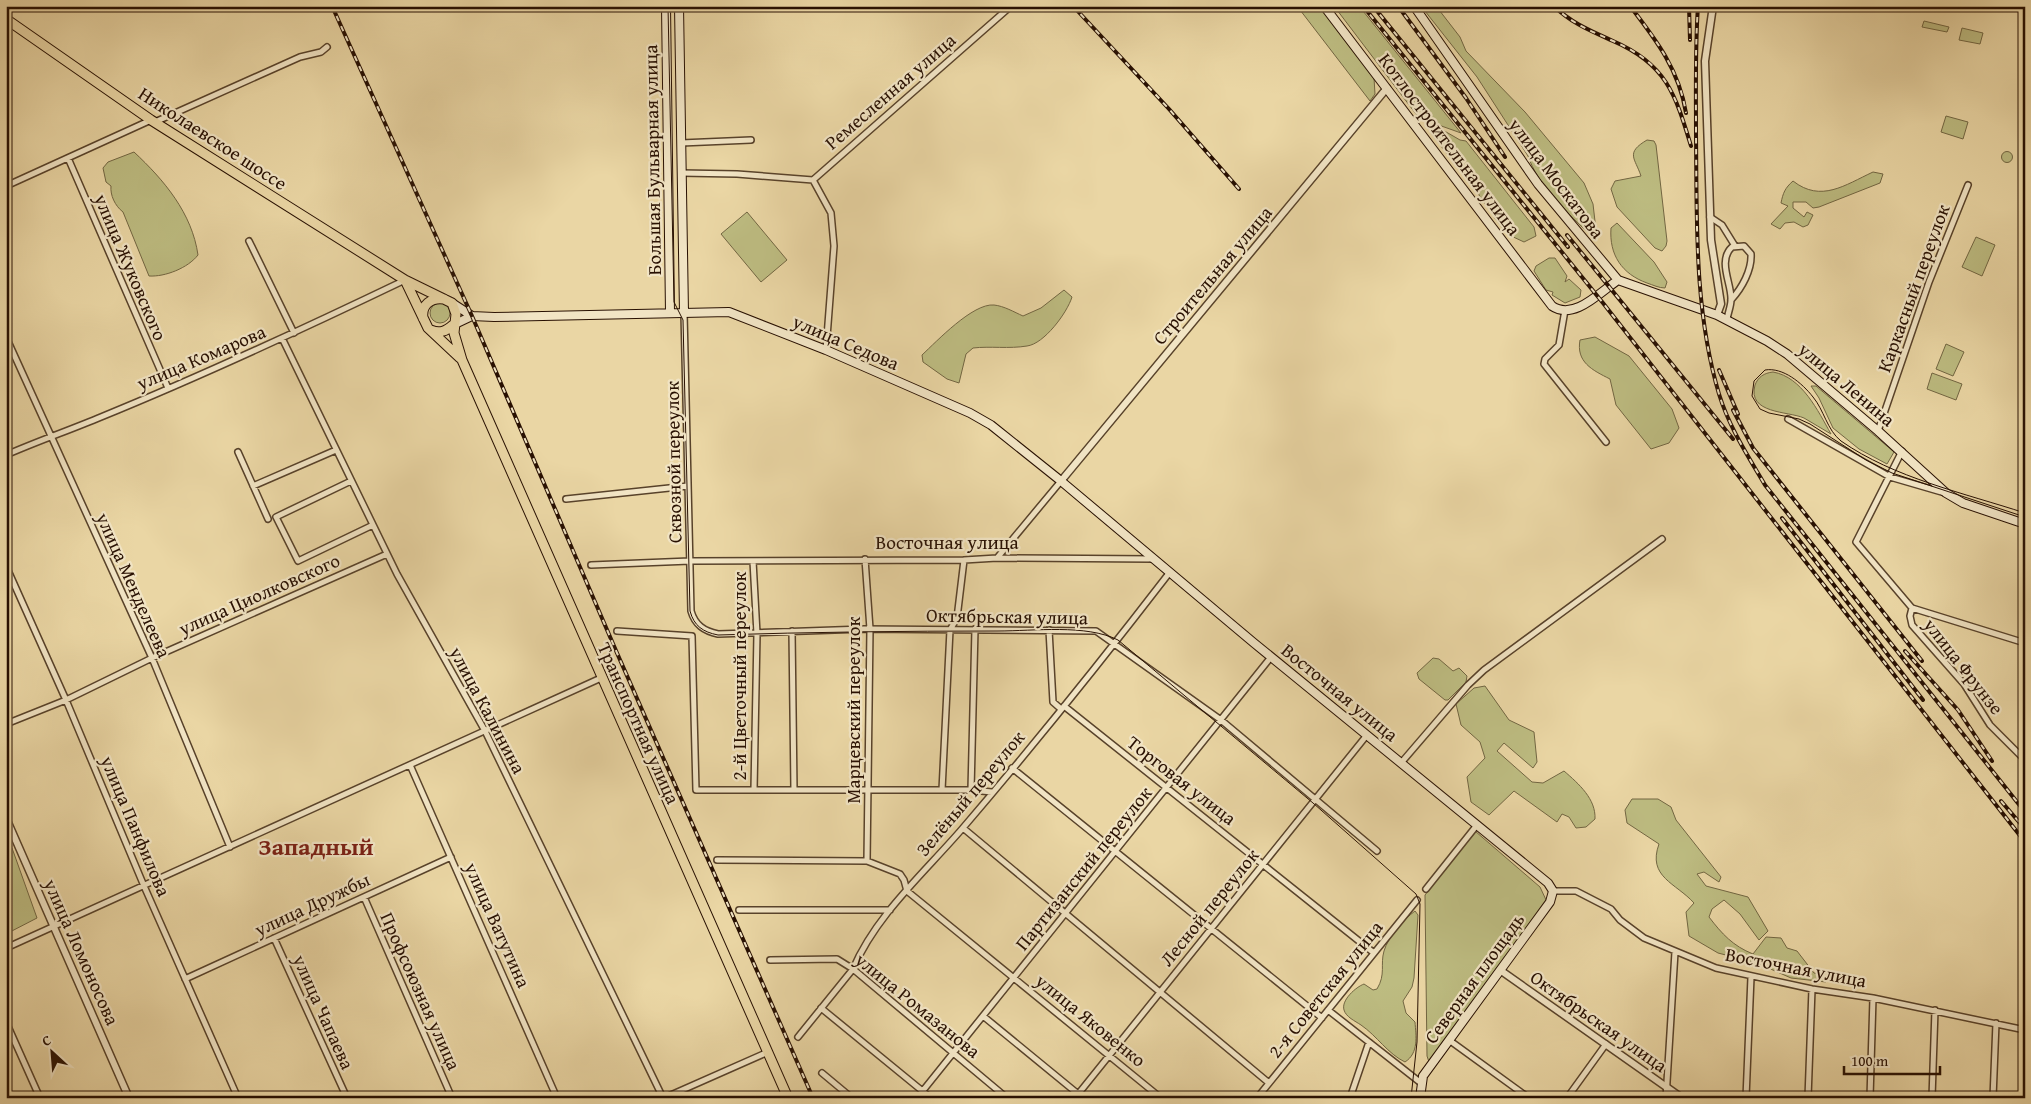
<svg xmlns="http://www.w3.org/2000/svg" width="2031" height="1104" font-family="'Gentium Book Plus',serif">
<rect width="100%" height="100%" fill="#ead6a4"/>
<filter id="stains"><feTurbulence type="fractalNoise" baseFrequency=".004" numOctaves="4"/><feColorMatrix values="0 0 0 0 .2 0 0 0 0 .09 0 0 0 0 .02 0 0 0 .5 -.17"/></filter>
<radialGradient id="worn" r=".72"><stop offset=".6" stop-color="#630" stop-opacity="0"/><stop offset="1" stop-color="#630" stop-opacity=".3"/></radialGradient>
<path fill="#bdbc81" stroke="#726642" d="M 1297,6 L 1320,6 L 1374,78 L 1375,94 L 1370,101 Z
M 1334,6 L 1359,6 L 1461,133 L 1419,118 Z
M 1421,6 L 1436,6 L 1460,37 L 1466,51 L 1525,112 L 1584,183 L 1593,204 L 1596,230 L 1592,233 L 1586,231 C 1565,210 1538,185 1528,156 L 1477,77 Z
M 1924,21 L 1949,27 L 1947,32 L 1922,27 Z
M 1962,28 L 1983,33 L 1980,44 L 1959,40 Z
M 1946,116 L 1968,122 L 1963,139 L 1941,132 Z
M 1441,129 L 1460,140 L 1466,141 L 1534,227 L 1536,236 L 1524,242 L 1507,234 L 1494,217 L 1505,213 L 1489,197 L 1489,204 L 1485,204 L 1479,195 L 1477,185 L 1454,154 L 1451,159 L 1431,133 Z
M 1647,140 L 1654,141 L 1656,145 L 1667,241 L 1666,246 L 1662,251 L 1655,248 L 1617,207 L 1611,189 L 1615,181 L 1641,176 C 1635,158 1625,153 1647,140 Z
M2001.5 157a5.5 5.5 0 1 1 11 0a5.5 5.5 0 1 1-11 0Z
M 134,152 C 164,180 192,213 198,255 C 188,268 165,277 149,276 L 123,212 C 115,206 110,195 111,186 L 106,182 L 103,168 L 108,162 Z
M 1873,172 L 1883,174 L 1880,183 L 1819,207 L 1813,208 L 1806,202 L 1793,202 L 1793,208 L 1804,217 L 1807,212 L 1813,215 L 1808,225 L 1803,227 L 1794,222 L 1785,223 L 1780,229 L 1771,224 L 1788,206 L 1781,203 C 1783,193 1785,188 1793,181 C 1821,203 1845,185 1873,172 Z
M 747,212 L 787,260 L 761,282 L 721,234 Z
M 1617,223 L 1654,262 L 1667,282 L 1665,288 C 1659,288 1653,285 1647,283 C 1622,274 1609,255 1611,228 Z
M 1976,237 L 1995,245 L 1982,276 L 1962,267 Z
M 1549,258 L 1555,258 L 1567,276 L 1565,282 L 1569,279 L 1581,290 L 1580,297 L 1565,303 L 1552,295 L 1553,292 L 1546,290 L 1534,271 L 1536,266 Z
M 1064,290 L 1072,297 C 1067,313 1044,344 1027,346 C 1009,349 990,346 973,348 L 966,354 L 959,383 L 947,379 L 923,362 L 922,355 C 937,341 973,303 994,305 C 1004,306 1014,312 1023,316 L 1041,308 Z
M430 313a10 10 0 1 1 20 0a10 10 0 1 1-20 0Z
M 1595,337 L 1629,356 L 1672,409 L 1679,428 L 1669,443 L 1651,449 L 1616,405 L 1610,379 C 1592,370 1576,362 1580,340 Z
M 1946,344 L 1964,352 L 1953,376 L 1936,369 Z
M 1773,372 C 1802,377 1818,411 1831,434 C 1822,429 1813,423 1804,418 C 1788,411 1747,414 1755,385 C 1758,377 1764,373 1773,372 Z
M 1932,373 L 1962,384 L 1956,400 L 1927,389 Z
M 1811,386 L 1816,386 L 1894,452 L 1887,464 L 1859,449 L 1833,428 L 1819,398 Z
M 1433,658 L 1439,659 L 1453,671 L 1459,668 L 1467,676 L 1466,682 L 1448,700 L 1445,700 L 1419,679 L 1417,673 Z
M 1485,686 L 1509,720 L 1534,732 L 1537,762 L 1533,768 L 1504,743 L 1497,751 L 1532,782 L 1543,783 L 1564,771 C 1579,784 1596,799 1595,819 L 1586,827 L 1576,828 L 1569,817 L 1562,814 L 1557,822 L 1514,791 L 1489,815 L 1471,802 L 1467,777 L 1485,758 L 1480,742 L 1461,725 L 1456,704 L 1474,688 Z
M 1632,799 L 1658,799 L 1671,807 L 1676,820 L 1721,877 L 1719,882 L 1704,872 L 1697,874 L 1706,886 L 1748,897 L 1768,931 L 1759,940 L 1740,914 L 1724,900 L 1712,909 L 1709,917 C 1722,934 1733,946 1753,954 L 1766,937 L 1781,938 L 1787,948 L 1797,951 L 1814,973 L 1824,975 L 1826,982 L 1791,978 L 1757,963 L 1718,953 L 1689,936 L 1686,912 L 1694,903 C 1676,883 1647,877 1659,844 L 1627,823 L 1625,810 Z
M 1475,831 L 1540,887 L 1547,902 L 1429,1062 L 1427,1056 L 1425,895 Z
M 6,844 L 12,848 L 37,918 L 6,934 L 6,914 L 10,909 L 10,902 L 6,898 Z
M 1415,911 L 1418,915 L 1414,978 L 1412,987 L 1403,1001 L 1406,1013 L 1415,1022 C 1416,1036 1419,1053 1405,1062 C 1388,1054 1377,1036 1361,1025 C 1355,1021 1346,1017 1344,1010 C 1341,1000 1356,987 1364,984 L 1373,990 L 1377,989 C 1386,974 1380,965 1384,951 C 1388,937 1404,919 1415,911 Z"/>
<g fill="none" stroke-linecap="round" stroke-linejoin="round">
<defs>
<path id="minor" d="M 155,122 L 300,57 L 321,52 L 327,47
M 681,143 L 751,140
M 68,158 L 168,388
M 681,173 L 737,174 L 813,180 L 831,213 L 834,246 L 826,350
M 813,180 L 1011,6
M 6,186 L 151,120
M 1710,217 L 1722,225 L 1735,246
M 249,241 L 294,333
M 1565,310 L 1559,345 L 1545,359 L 1544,364 L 1606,442
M 684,313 L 691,611 C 695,625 704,631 718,634 L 864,629 L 1096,631 L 1221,720 L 1377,851
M 1727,319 C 1728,313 1731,306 1731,300 C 1732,284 1717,261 1732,247 L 1744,246 L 1751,254 C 1752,270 1742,288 1731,300
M 6,337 L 152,658 L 230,847
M 282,338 L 397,574 L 485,731 L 663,1098
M 1788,419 L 1890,477 L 1945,493
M 1878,431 L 1929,282 L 1968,185
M 1902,451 L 1856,542 L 1912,608 L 2025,643
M 238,452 L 268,519
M 6,455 C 38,441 70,430 101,417 C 204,375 305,328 405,280
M 351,481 L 276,517 L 298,561 L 373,525
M 253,486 L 336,450
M 566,499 L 688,486
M 997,558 L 1061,481
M 865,559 L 870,629 L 867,861
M 753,561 L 757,634 L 754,790
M 591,565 L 690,561 L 964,560 L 997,558 L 1153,559
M 6,566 L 66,700 L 144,886 L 238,1098
M 1912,608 L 1910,616 L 1912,625 L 1964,684 L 1990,725 L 2025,760
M 1049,630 L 1053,702 L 1061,709
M 617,631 L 692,636 L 696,790 L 971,790 L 992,792
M 792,631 L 794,790
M 1064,706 L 1374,953
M 6,724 L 66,700 L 152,658 L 387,554
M 1401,763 L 1468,685 L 1484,670 L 1662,539
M 410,765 L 557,1098
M 1012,768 L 1322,1018
M 942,790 L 950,630 L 957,618 L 964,560
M 971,790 L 975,629
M 963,828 L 1269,1083
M 717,860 L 867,861 L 900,874 L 904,880 L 907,891 L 1161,1098
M 1426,889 L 1477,825
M 1553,891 L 1576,891 L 1611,909 L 1620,920 L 1644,938 L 1716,968 L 1812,989 L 1873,998 L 2025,1030
M 364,897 L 452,1098
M 739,910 L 890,910
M 274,938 L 347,1098
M 6,948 L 601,678
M 770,960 L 837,959 L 853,969 L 1007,1098
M 185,979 L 451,857
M 821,1008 L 931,1098
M 1328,1010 L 1421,1083
M 983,1016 L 1083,1098
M 6,1022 L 40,1098
M 798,1037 L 853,969 C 876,915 924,873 962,829 C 1034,745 1103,659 1170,572
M 1449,1040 L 1529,1098
M 822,1073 L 852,1098
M 664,1098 L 768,1052
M 917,1098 L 1271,657
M 1075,1098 L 1367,735
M 1257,1098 L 1417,900
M 1350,1098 L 1369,1042
M 1567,1098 L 1606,1044
M 1666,1098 L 1675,952
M 1746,1098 L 1751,977
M 1808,1098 L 1812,989
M 1870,1098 L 1873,998
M 1932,1098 L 1935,1010
M 1993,1098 L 1996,1023"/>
<path id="tertiary" d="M 1713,6 L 1705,61 L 1711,240 L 1721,304 L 1717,315
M 1061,481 L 1387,88
M 6,818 L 129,1098
M 1500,970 L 1682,1098"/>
<path id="secondary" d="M 666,6 L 670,313
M 679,6 L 684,313
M 1324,6 L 1552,306 C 1574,321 1600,292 1618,280
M 1414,6 L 1538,184 L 1618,280 L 1717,315 L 1767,341 L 1787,354 L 1878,431 L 1946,493 L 1963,503 L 2025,524
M 452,303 L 472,316 L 494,317 L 729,312 L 826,350 L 970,413 L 991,425 L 1061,481 L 1254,643 L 1548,883 L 1553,891 L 1550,902 L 1423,1076 L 1420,1098
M 453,325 L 472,316"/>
<path id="primary" d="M 6,19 L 151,120 L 405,280 L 452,303 L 456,314 L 454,333 L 462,360 L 788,1098
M 405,280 L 428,328 L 460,358
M 423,318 C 421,305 431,297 444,299
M 431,330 C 440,334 446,331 453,325"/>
</defs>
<use href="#minor" stroke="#58422a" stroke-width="8"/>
<use href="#tertiary" stroke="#58422a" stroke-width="9"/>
<use href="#secondary" stroke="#281002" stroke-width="10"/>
<use href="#primary" stroke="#281002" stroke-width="11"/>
<use href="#minor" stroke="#f1e4c4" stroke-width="5"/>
<use href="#tertiary" stroke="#f1e4c4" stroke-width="6"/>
<use href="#secondary" stroke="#f1e4c4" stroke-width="8"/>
<use href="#primary" stroke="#ead6a4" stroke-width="9"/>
<path stroke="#281002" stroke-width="1" d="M 668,6 L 674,302 L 683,320 L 690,611 C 694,626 703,632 718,635 C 811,632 904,631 998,631 C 1034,631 1086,624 1118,640 L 1313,803 L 1416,894 L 1420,904 L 1417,1042 L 1411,1098
M 2025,513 C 1964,493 1894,478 1841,441 C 1827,430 1824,410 1813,397 C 1802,383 1783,367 1765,370 L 1754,381 L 1752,396 L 1760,409 L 1769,413 L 1799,419 L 1810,424 L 1866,460 L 1892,473 L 2025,517"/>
<defs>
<path id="rail" d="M 332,6 L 472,316 L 617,653 L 813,1098
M 1073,6 L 1169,109 L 1239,189
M 1363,6 L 1603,303 L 2025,842
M 1373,6 L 1568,247
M 1398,6 L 1466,98 L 1505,157
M 1554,6 C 1571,23 1591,31 1613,41 C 1666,64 1675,93 1691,146
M 1630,6 C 1657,41 1679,70 1686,113
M 1689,6 L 1690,40
M 1698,6 C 1695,49 1696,91 1696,135 C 1697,221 1694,310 1719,394 C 1729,427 1748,456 1765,485 L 2025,812
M 1567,235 L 1733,439
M 1719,370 L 1738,414
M 1733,410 L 1753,448 L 1922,661
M 1782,518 L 1923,700
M 1905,651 L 1958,710 L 1992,761
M 2001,801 L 2025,829"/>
</defs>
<use href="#rail" stroke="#281002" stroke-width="4"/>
<use href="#rail" stroke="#f1e4c4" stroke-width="2" stroke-dasharray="5.5" stroke-linecap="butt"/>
</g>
<g text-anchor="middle" stroke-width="4.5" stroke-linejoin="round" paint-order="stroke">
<g font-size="19" fill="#281002" stroke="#f1e4c4">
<text transform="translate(890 91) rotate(-41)" y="7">Ремесленная улица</text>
<text transform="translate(213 138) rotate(33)" y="7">Николаевское шоссе</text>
<text transform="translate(1450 144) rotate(53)" y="7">Котлостроительная улица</text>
<text transform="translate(652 160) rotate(-91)" y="7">Большая Бульварная улица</text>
<text transform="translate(1557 178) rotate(53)" y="7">улица Москатова</text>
<text transform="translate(131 267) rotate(67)" y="7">улица Жуковского</text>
<text transform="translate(1212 275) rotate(-50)" y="7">Строительная улица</text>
<text transform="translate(1913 288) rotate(-70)" y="7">Каркасный переулок</text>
<text transform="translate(846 342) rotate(23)" y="7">улица Седова</text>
<text transform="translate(201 357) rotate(-23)" y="7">улица Комарова</text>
<text transform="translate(1847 384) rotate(40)" y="7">улица Ленина</text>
<text transform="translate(673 462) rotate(-91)" y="7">Сквозной переулок</text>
<text x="947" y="549">Восточная улица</text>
<text transform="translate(134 585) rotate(66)" y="7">улица Менделеева</text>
<text transform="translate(259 594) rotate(-24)" y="7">улица Циолковского</text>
<text transform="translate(1007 616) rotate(1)" y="7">Октябрьская улица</text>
<text transform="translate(1964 666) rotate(52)" y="7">улица Фрунзе</text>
<text transform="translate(739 676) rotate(-90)" y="7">2-й Цветочный переулок</text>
<text transform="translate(1340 692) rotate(39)" y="7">Восточная улица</text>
<text transform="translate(488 710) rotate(62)" y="7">улица Калинина</text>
<text transform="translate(853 710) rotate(-90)" y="7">Марцевский переулок</text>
<text transform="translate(639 723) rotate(66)" y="7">Транспортная улица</text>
<text transform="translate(1182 780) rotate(38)" y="7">Торговая улица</text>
<text transform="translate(970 793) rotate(-50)" y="7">Зелёный переулок</text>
<text transform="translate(136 826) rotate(67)" y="7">улица Панфилова</text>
<text transform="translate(1083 868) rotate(-51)" y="7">Партизанский переулок</text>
<text transform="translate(312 904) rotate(-25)" y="7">улица Дружбы</text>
<text transform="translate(1209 907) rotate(-51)" y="7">Лесной переулок</text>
<text transform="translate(498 925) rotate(66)" y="7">улица Ватутина</text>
<text transform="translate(82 952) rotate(66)" y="7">улица Ломоносова</text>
<text transform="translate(1796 967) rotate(11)" y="7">Восточная улица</text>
<text transform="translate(1474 978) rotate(-54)" y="7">Северная площадь</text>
<text transform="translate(1325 989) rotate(-51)" y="7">2-я Советская улица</text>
<text transform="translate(421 991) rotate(66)" y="7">Профсоюзная улица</text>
<text transform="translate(918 1005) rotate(39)" y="7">улица Ромазанова</text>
<text transform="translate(324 1012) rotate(66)" y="7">улица Чапаева</text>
<text transform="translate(1091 1020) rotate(39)" y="7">улица Яковенко</text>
<text transform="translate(1599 1021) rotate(35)" y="7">Октябрьская улица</text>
</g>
<g font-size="24" font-weight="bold" fill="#7a1f14" stroke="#f1e4c4">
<text x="316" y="855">Западный</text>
</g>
</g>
<rect width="2031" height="1104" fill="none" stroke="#ead6a4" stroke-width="25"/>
<rect x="8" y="8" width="2016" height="1089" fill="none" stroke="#281002" stroke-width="2.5"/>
<rect x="12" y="12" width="2006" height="1079" fill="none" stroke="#281002"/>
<g transform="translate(52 1052) rotate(334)" stroke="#f1e4c4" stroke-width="4" paint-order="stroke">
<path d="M0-4L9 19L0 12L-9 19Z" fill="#281002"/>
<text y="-8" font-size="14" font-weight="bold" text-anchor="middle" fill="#281002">С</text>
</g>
<path d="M1844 1066v8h96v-8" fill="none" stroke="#281002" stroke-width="2.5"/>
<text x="1851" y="1066" font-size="15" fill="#281002" stroke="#f1e4c4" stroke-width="4" paint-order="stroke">100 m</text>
<rect width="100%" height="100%" filter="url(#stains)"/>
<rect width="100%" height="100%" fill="url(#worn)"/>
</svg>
